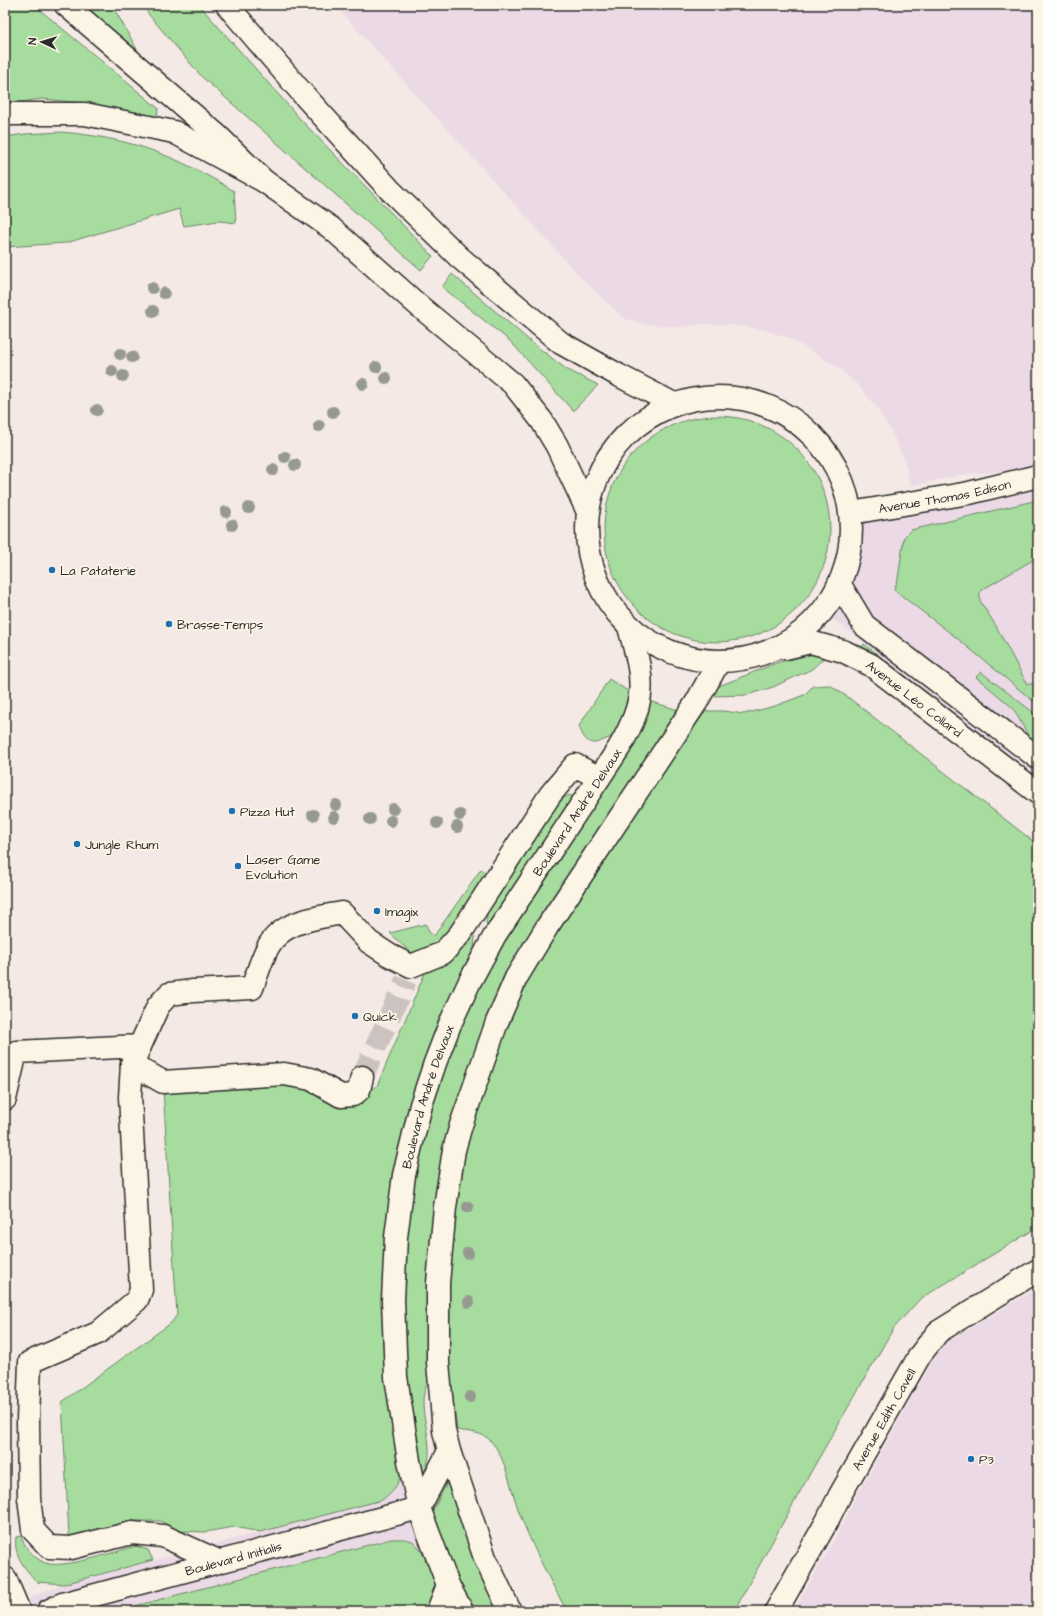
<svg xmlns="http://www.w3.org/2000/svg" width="1043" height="1616" font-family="'Architects Daughter',sans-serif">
<rect width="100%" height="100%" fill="#f4e9e5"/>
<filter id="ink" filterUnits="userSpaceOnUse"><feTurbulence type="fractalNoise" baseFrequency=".025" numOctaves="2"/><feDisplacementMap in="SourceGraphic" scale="8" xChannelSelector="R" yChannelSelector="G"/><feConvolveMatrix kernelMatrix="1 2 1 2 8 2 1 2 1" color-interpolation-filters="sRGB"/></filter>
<g filter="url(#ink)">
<path fill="#ebdae5" d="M 335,5 L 1038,5 L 1038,466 L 1023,470 L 966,474 L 911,486 L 904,460 L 892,433 L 878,409 L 860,387 L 838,367 L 789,338 L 762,329 L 733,325 L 705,324 L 676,327 L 645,324 L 625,319 L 584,281 Z
M 1038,476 L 1038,776 L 824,612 L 840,585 L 850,550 L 851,513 Z
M 1038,1287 L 1038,1611 L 793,1611 L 839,1531 L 853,1502 L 931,1363 L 946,1343 Z
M 401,1475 L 445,1611 L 18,1611 L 35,1595 L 64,1584 L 382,1500 L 394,1489 Z"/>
<path fill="#a7dc9f" stroke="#698465" d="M 5,5 L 34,5 L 158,108 L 157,118 L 94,104 L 42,99 L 5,104 Z
M 83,5 L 112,5 L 138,51 Z
M 143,5 L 199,5 L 302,121 L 433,256 L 421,270 L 202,77 L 149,15 Z
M 61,132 C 131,138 175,155 234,191 L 236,223 L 219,221 L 184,226 L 179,209 L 66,243 L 5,247 L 5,137 L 25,134 Z
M 452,274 L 530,341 L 566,369 L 598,385 L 573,411 L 510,341 L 442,287 Z
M604 529a113 113 0 1 1 226 0a113 113 0 1 1-226 0Z
M 1038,500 L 1038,557 L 980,591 L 980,601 L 996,626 L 1027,684 L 1033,684 L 1038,687 L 1038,705 L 958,639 L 894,590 L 898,579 L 904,537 L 911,530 Z
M 864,644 L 1038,778 L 1038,786 L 859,650 Z
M 809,655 L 827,655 L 812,669 L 773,687 L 747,695 L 712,696 L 719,686 L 779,662 Z
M 981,672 L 1038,716 L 1038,746 L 1030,739 L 1013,708 L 976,677 Z
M 609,679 L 631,693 C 628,705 623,726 615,735 C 613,737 609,738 606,739 C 590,748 584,741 579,726 Z
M 830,685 L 849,698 L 1038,845 L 1038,1227 L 920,1299 L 893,1329 L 812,1470 L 734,1611 L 567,1611 C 549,1579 532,1546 519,1512 C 511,1490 506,1458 491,1441 C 483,1432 468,1432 457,1430 L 448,1360 L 445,1275 L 468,1122 L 522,981 L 701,711 L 724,711 L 744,714 L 775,706 L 804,695 L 813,686 Z
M 649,701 L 682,711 L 468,1072 L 429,1379 C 426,1386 423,1394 423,1402 C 423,1428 438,1453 421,1477 L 409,1421 L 401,1300 L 412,1178 L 429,1106 L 476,984 Z
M 569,795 L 576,798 L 488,930 L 486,922 L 488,908 L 558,802 Z
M 481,869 L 488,875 C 475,896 443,960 413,953 C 407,951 395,937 390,933 L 426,924 L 429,932 L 434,936 Z
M 473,934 L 475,937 L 473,960 L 395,1189 L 401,1461 C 401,1482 398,1487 382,1500 L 260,1532 L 234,1527 L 205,1532 L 176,1531 L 161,1521 L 132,1521 L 69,1536 L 62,1402 L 171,1323 L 177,1315 L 163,1088 L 291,1079 L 357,1097 L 377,1086 L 427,968 Z
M 450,1470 L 502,1611 L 470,1611 L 431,1514 L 447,1483 Z
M 21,1536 C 24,1547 37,1562 49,1564 C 70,1567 114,1552 136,1546 L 148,1550 L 153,1560 L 64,1584 L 37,1582 C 25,1569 13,1555 16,1537 Z
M 391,1539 C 398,1539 405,1538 412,1541 C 421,1545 433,1575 437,1584 L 425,1611 L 116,1611 Z"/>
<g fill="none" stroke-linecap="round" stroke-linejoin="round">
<path stroke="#ccc3c0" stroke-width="22" stroke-dasharray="22 11" stroke-linecap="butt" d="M 362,1077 L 406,980"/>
<defs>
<g id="minor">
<path d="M 66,5 L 218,136 L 264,181 L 331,228 L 418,305 L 513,384 L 542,421 L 557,446 L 588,512"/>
<path d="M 227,5 L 303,94 L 390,190 L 459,257 L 561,343 L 618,375 L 674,404"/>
<circle cx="719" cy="529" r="132"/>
<path id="s1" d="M 851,513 L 969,493 L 1038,476"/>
<path d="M 840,585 L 864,625 L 1038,758"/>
<path id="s2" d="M 785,648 L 810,642 L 843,651 L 871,665 L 1038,793"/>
<path d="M 140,1046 L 132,1064 L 130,1097 L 141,1290 L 137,1300 L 98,1333 L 30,1362 L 28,1421 L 29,1498 L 33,1530 L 49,1547 L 71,1548 L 132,1533 L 163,1536 L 218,1561"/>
<path d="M 132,1064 L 163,1082 L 284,1074 L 311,1079 L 341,1096 L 353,1095 L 359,1090 L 362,1077"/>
<path d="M 5,1099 L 16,1052 L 140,1046 L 158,1006 L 169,994 L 193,991 L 252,988 C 257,975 261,960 268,947 C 282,921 316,918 342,913 L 369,942 L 389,955 L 411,966 L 443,953 L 460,934 L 550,795 L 575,765 L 599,778"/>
<path d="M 419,1508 L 449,1451"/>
<path d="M 5,1578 L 19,1611"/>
<path id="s3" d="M 48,1611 L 62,1604 L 419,1508"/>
<path d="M 438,1611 L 448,1585"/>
<path id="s4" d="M 462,1611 L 448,1585 L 419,1508 L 409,1461 L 396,1377 L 393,1300 L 396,1237 L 404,1175 L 421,1105 L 435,1063 L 450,1024 L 470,981 L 495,935 L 619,748 C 648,697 644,681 629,627"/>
<path d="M 510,1611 L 485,1558 L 449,1451 L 444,1431 L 438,1362 L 438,1283 L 445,1207 L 454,1150 L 461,1125 L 497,1022 L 516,978 L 547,927 L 696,703 L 718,663"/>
<path id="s5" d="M 776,1611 L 826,1523 L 840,1495 L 920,1355 L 938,1332 L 1038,1270"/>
</g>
<path id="highway" d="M 5,115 L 9,114 L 85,114 L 174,132 L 264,181"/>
</defs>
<use href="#minor" stroke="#2b2b2b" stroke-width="25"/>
<use href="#highway" stroke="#2b2b2b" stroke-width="25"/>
<use href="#minor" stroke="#fcf5e5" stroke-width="22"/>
<use href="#highway" stroke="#fcf5e5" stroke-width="22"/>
</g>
<g fill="#96998f">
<circle cx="152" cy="288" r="6"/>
<circle cx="164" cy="293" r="6"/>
<circle cx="153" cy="311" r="6"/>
<circle cx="120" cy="354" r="6"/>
<circle cx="132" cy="357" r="6"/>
<circle cx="376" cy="367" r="6"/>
<circle cx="112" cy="371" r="6"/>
<circle cx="123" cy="376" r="6"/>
<circle cx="386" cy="378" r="6"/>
<circle cx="363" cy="384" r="6"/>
<circle cx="97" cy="410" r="6"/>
<circle cx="333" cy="412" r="6"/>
<circle cx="319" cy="426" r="6"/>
<circle cx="285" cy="457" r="6"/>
<circle cx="295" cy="465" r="6"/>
<circle cx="273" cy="470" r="6"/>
<circle cx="249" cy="508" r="6"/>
<circle cx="226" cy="512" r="6"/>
<circle cx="232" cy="525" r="6"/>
<circle cx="336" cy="805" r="6"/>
<circle cx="393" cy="809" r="6"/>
<circle cx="313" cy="815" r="6"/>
<circle cx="460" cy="815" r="6"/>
<circle cx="334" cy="817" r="6"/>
<circle cx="370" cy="819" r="6"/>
<circle cx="391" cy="821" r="6"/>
<circle cx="437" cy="823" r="6"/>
<circle cx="457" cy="827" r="6"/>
<circle cx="468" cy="1207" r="6"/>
<circle cx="468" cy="1253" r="6"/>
<circle cx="469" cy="1302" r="6"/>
<circle cx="470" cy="1397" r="6"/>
</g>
</g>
<g fill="#1f6fb2" stroke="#fcf5e5" stroke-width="1.5">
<circle cx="52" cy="570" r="4"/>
<circle cx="169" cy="624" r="4"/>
<circle cx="232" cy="811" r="4"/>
<circle cx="77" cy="844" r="4"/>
<circle cx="238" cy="866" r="4"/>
<circle cx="377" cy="911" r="4"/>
<circle cx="355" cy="1016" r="4"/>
<circle cx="971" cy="1459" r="4"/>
</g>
<g text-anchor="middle" stroke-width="3.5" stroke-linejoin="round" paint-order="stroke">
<g font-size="13" fill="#2b2b2b" stroke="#fcf5e5">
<text dy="5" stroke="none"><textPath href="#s1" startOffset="95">Avenue Thomas Edison</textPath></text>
<text dy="5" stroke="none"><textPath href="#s2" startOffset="146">Avenue Léo Collard</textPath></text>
<text dy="5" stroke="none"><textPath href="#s4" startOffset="853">Boulevard André Delvaux</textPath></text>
<text dy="5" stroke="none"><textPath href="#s4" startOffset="529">Boulevard André Delvaux</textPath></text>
<text dy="5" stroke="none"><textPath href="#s5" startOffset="220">Avenue Edith Cavell</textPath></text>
<text dy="5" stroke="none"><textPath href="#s3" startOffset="193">Boulevard Initialis</textPath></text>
</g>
<g font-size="13" fill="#2b2b2b" stroke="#fcf5e5" text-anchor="start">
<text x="60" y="575">La Pataterie</text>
<text x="177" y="629">Brasse-Temps</text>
<text x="240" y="816">Pizza Hut</text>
<text x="85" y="849">Jungle Rhum</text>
<text x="246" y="864">Laser Game<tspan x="246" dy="15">Evolution</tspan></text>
<text x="385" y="916">Imagix</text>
<text x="363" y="1021">Quick</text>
<text x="979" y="1464">P3</text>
</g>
</g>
<rect width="1043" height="1616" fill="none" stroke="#fcf5e5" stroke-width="20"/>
<rect x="10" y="10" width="1023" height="1596" fill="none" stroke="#2b2b2b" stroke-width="1.5" filter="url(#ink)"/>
<g transform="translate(42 42) rotate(274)" stroke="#fcf5e5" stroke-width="3" paint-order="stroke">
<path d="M0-3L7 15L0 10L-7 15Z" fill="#2b2b2b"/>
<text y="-6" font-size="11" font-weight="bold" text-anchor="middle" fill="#2b2b2b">N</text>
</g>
</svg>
